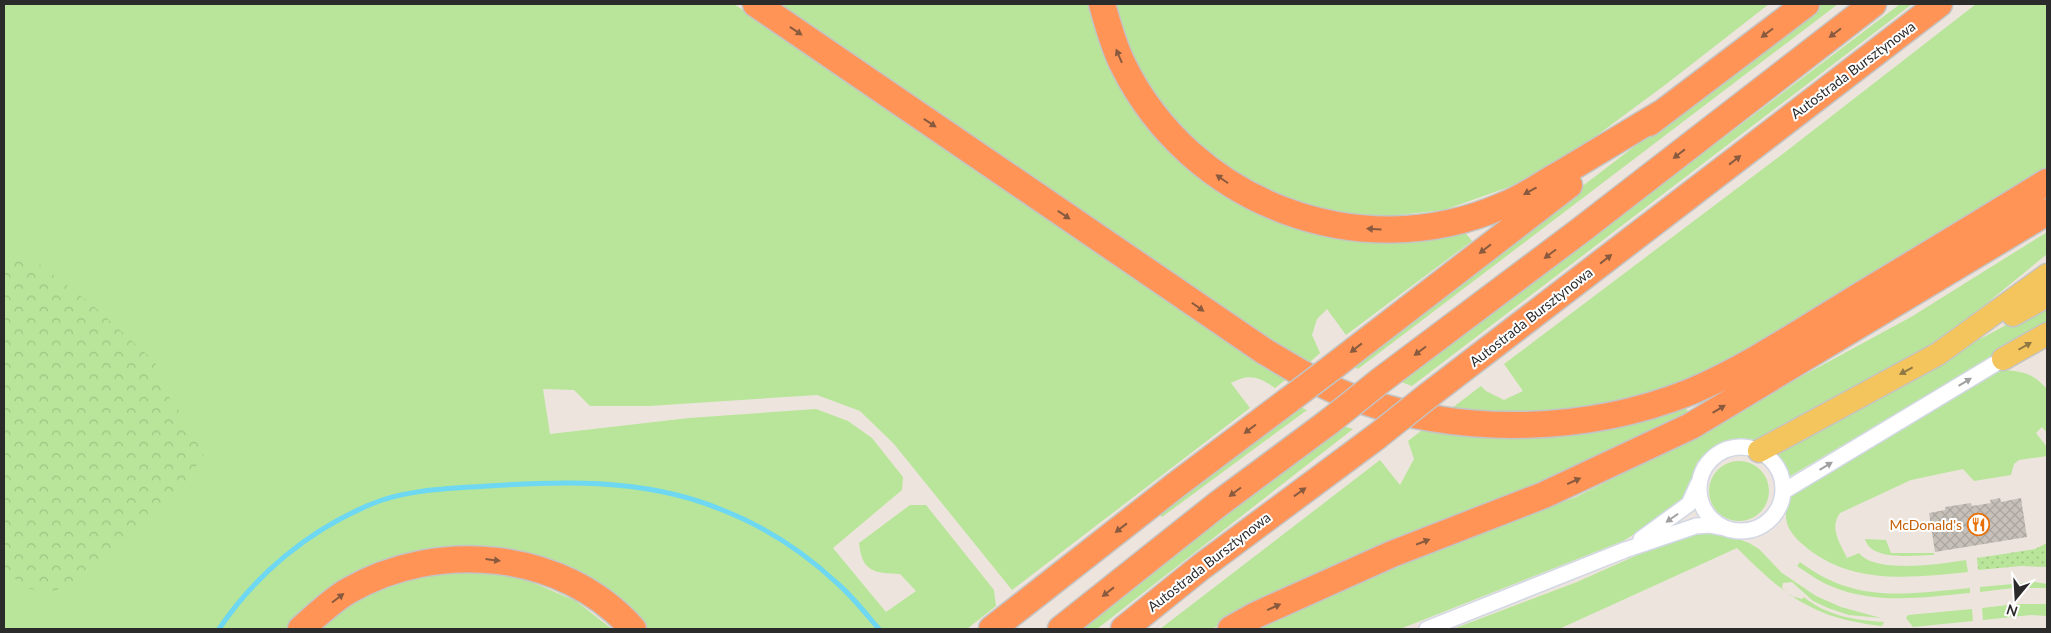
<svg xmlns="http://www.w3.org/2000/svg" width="2051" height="633" font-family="Lato,sans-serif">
<defs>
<pattern id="forest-crowns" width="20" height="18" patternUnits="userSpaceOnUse" patternTransform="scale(1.25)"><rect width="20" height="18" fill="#b8e599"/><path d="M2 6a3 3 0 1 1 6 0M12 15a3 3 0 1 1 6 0" fill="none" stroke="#9ec584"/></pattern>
<pattern id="garden-dots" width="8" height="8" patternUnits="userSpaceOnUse" patternTransform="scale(1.25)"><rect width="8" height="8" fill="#b8e599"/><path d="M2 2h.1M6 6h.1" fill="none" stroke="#9ec584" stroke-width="1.8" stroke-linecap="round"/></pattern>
<pattern id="building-cross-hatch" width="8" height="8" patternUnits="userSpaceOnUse" patternTransform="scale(1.25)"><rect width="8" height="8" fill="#c6c0b9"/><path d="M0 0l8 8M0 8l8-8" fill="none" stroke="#aaa59f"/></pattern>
</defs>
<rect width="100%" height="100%" fill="#ede5dd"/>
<path fill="#b8e599" d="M 4,4 L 734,4 L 1225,340 L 1289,377 L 1275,388 C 1259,377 1249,373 1231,383 L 1250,408 L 1012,590 L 894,444 L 860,411 L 817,395 L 649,406 L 590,406 L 574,390 L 543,389 L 550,434 L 689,418 L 816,409 L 848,421 L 872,438 L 903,477 L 902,490 L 833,548 L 886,612 L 916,591 L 900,574 C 874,573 862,572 859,543 L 910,505 L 926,505 L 994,590 L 996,606 L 967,629 L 643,629 L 609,598 L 425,553 L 293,629 L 4,629 Z
M 776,4 L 1093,4 L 1163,143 L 1208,184 L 1260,215 L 1311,232 L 1361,239 L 1463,230 L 1472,241 L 1346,335 L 1327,309 L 1317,319 L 1312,335 L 1320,353 L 1309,363 L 1222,308 Z
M 1111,4 L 1769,4 L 1665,85 L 1569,156 L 1509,187 L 1444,210 L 1371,218 L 1316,210 L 1273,197 L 1218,167 L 1166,120 L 1130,59 Z
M 1821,4 L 1838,4 L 1358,369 L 1351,366 L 1479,265 Z
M 1900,4 L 1912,4 L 1412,386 L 1401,382 Z
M 1976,4 L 2047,4 L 2047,167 L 1721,368 L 1650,396 L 1572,414 L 1448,411 L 1481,386 L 1486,391 L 1504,400 L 1523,391 L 1504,364 L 1784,153 Z
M 2047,232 L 2047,254 L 1970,317 L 1908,360 L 1759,441 L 1739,440 L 1716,447 L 1697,462 L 1683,504 L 1623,541 L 1400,629 L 1260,629 L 1275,621 L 1425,555 L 1576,497 L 1676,447 L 1780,388 L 1911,317 Z
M 2047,303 L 2047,327 L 1926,396 L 1787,478 L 1783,464 L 1770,452 Z
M 2005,370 C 2026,372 2033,374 2047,389 L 2047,433 L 2042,427 L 2036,433 L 2047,447 L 2047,456 L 2019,460 L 2014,464 L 2011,475 L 1974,481 L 1963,469 L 1911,480 L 1840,513 C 1829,528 1840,543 1847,558 L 1859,553 C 1875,574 1942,564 1966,560 L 1968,572 C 1909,578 1849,586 1801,543 C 1783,527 1782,512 1793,492 L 1992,373 Z
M 1684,406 L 1690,414 L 1598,461 L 1399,538 L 1298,581 L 1212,629 L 1160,629 L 1380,460 L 1400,485 L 1414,459 L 1408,441 L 1426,427 L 1471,437 L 1531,438 L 1598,432 Z
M 1300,407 L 1307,410 L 1162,517 L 1157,512 Z
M 1343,426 L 1353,429 L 1097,629 L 1079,629 Z
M1709 491a30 30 0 1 1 60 0a30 30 0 1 1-60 0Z
M 1691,531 L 1713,532 L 1732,539 L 1741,540 L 1749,543 L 1759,549 L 1782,573 L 1816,596 L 1841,607 L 1881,618 L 1849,615 L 1828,608 L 1813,601 L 1792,582 L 1783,583 L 1782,588 L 1791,596 L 1802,599 L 1804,597 C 1827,616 1855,620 1884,622 L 1882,626 C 1813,619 1784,595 1737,548 L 1559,629 L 1453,629 L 1577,582 Z
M 1865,539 L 1886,540 L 1891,553 L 1934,553 L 1934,555 C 1916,555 1871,562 1865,539 Z
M 1800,562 C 1856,604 1904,594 1970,588 L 1970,593 C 1925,597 1877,605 1833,587 C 1820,582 1809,574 1797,566 Z
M 472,570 L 520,577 L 576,601 L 612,629 L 319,629 L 340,610 L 377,591 L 427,575 Z
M 2035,582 L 2047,584 L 2047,588 L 2013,588 L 1980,592 L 1980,587 Z
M 2016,604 L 2047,604 L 2047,616 L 2031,615 L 1983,620 L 1982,608 Z
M 1972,609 L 1973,621 L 1913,627 L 1906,618 L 1908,615 Z"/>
<path fill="url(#forest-crowns)" d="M 4,255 L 38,263 L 90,303 L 155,362 L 164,390 L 188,423 L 204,454 L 182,488 L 145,527 L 91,570 L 55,591 L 28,589 L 4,570 Z"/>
<path fill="url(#garden-dots)" d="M 2047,543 L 2047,567 L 2021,566 L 1978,570 L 1977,558 L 2035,549 Z"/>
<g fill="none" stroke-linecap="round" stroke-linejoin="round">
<path stroke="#6ed7f1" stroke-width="5" d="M 219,629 C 256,574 308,531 369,505 C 401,491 439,489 473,487 C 556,481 642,477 720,509 C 764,526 804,552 838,584 C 853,597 866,614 879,629"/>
</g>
<path fill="url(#building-cross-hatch)" d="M 2000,498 L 2001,502 L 2021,498 L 2027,537 L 1935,552 L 1929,513 L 1945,510 L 1945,507 L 1971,503 L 1972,506 L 1991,503 L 1990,500 Z"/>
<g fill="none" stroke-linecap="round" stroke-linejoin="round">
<defs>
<path id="minor" d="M1699 489a42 42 0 1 1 84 0a42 42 0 1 1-84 0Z
M 1784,491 L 2003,359
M 1641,539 L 1689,504 L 1698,484
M 1427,629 L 1625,550 L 1696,526 L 1709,525 L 1725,528"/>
<path id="primary" d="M 2013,315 L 2047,296
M 2003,359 L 2047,334
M 1759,451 L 1938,354 L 2047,275"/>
<path id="motorway" d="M 756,4 L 1264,351 C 1294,369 1326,389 1360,400 C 1465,436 1587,433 1690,392 C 1745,369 1797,334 1848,303 C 1914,263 1981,223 2047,182
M 1102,4 C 1108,25 1113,45 1123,65 C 1191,203 1359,268 1502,206 C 1523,198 1542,184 1562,173 C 1595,153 1629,133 1662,113
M 1649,123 L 1806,4
M 1334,366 L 1569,185
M 1380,381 L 1581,230 L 1873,4
M 1429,395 L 1939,4
M 301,629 C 316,616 331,601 348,591 C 437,539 563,550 633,629
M 992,629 L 1176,485 L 1289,400
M 1061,629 L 1217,505 L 1330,421
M 1124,629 L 1201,567 L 1376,437
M 1231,629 L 1256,615 L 1392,554 L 1544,495 L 1691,426 L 2047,212"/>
</defs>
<use href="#minor" stroke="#d2d7e4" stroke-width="18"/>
<use href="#primary" stroke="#c4c4c4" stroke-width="25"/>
<use href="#motorway" stroke="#c4c4c4" stroke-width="29"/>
<use href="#minor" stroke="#fff" stroke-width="15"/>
<use href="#primary" stroke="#f3c55c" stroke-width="22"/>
<use href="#motorway" stroke="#ff9456" stroke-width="26"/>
<defs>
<path id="motorway-bridge" d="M 1289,400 L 1334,366
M 1330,421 L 1380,381
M 1376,437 L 1429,395"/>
</defs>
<use href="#motorway-bridge" stroke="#c4c4c4" stroke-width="29" stroke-linecap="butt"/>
<use href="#motorway-bridge" stroke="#ff9456" stroke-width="26"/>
</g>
<defs><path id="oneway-solid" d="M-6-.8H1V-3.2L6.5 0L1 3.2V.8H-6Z" transform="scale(1.25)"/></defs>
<g fill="#8a5a3e">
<use href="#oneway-solid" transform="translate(796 31) rotate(34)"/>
<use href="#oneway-solid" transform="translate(1767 33) rotate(143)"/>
<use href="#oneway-solid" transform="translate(1835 33) rotate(143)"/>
<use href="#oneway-solid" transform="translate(1119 56) rotate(-113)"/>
<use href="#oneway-solid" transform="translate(930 123) rotate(34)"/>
<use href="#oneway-solid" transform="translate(1679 154) rotate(142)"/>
<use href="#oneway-solid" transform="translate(1735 160) rotate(-38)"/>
<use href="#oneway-solid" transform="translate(1222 179) rotate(-145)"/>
<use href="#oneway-solid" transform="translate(1530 191) rotate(151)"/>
<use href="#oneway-solid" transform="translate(1064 215) rotate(34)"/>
<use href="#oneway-solid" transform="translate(1374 229) rotate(-177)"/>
<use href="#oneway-solid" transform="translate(1485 249) rotate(142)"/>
<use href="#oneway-solid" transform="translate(1550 254) rotate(143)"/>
<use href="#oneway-solid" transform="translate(1606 259) rotate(-38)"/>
<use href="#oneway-solid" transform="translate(1198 307) rotate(35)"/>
<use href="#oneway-solid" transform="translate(1356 348) rotate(142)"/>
<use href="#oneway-solid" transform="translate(1420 351) rotate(143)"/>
<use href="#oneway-solid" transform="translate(1719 409) rotate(-31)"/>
<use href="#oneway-solid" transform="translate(1250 429) rotate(143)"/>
<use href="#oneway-solid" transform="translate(1574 481) rotate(-24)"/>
<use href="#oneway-solid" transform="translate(1235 492) rotate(143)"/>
<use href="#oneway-solid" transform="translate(1300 492) rotate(-36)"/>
<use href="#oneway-solid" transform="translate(1121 528) rotate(142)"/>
<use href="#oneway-solid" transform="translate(1423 542) rotate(-21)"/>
<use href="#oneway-solid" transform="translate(493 560) rotate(7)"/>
<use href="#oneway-solid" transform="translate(1108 592) rotate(142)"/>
<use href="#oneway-solid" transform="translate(338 598) rotate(-37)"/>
<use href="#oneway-solid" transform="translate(1274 607) rotate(-24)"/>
</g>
<g fill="#8f7844">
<use href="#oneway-solid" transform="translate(2025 346) rotate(-30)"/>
<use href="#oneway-solid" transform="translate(1906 371) rotate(152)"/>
</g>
<g fill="#a0a0a0">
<use href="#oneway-solid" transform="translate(1965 382) rotate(-31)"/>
<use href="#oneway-solid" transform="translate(1826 466) rotate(-31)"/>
<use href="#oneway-solid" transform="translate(1672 518) rotate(145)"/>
</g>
<defs>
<symbol id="restaurant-ring" viewBox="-11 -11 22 22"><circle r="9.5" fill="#fff" stroke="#e8710a" stroke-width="1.5"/><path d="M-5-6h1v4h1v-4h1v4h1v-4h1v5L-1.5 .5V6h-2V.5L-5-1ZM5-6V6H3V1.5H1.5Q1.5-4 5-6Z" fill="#e8710a"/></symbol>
</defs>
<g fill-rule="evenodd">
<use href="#restaurant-ring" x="1966" y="512" width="25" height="25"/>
</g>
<g text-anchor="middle" stroke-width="4" stroke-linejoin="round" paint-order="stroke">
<g font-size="14" fill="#2b2b2b" stroke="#fff">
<text transform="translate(1853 70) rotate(-37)" y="5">Autostrada Bursztynowa</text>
<text transform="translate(1531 317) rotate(-38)" y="5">Autostrada Bursztynowa</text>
<text transform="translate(1209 562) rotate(-38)" y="5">Autostrada Bursztynowa</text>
</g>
<g font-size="14" fill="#c56008" stroke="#fff" text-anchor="end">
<text x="1962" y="530">McDonald's</text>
</g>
</g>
<rect width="2051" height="633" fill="none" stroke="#2b2b2b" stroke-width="10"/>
<g transform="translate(2016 598) rotate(198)" stroke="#ffffff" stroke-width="4" paint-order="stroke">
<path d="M0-4L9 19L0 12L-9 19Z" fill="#2b2b2b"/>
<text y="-8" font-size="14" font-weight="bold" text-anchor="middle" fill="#2b2b2b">N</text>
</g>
</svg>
